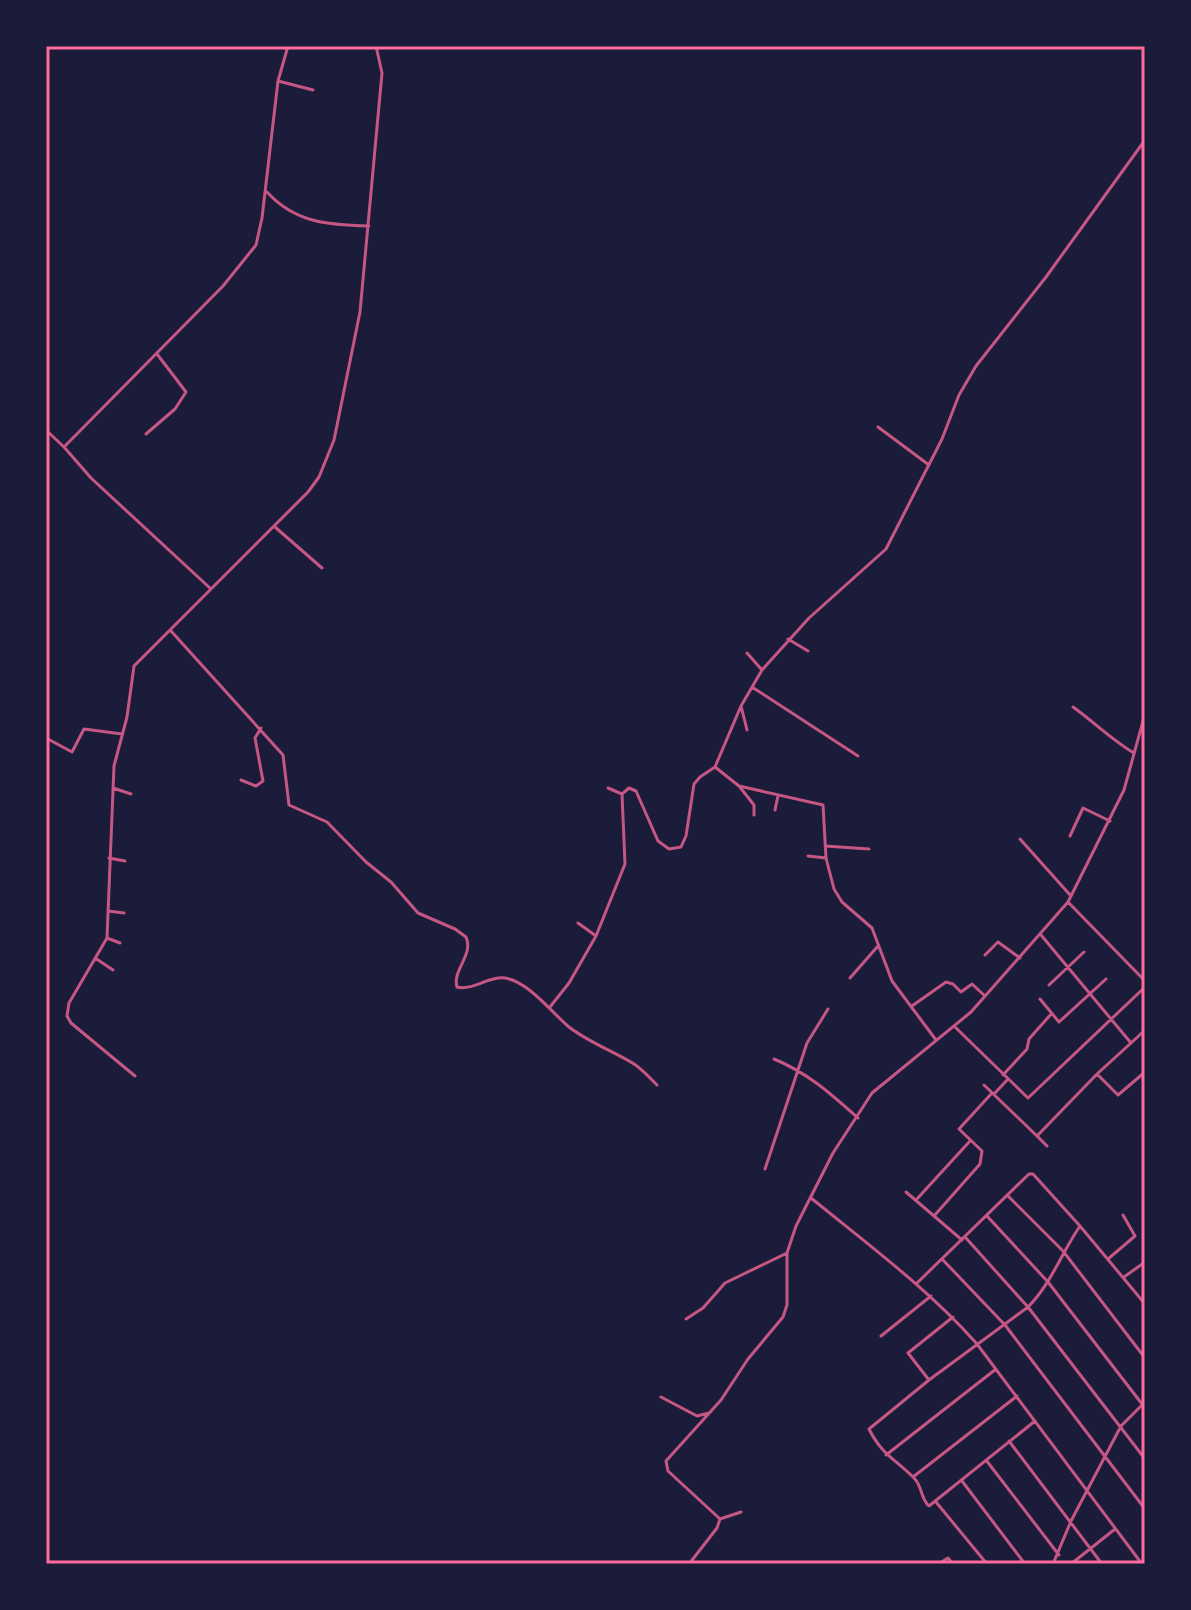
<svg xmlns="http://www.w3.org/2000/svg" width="1191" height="1610" font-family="'Varela Round',sans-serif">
<rect width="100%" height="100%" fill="#1b1b3a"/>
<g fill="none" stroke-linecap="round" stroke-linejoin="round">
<path stroke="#c65784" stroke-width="3" d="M 278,81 L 313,90
M 267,192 C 295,223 329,225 369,226
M 878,427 L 929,465
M 46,430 L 64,447 L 223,286 L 256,245 L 262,218 L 278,81 L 288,46
M 146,434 L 175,409 L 186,392 L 157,354
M 64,447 L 91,478 L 211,589
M 275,527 L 322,568
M 171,631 L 283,755 L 289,805 L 327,822 L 366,862 L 391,882 L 418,913 L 455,929 L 466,937 C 474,955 452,970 457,987 C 473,991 488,976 505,978 C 529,982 551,1012 569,1027 C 588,1042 613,1051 634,1064 C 642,1069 650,1078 657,1085
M 788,639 L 808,651
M 747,653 L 762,670
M 752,687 L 858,756
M 741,706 L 747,730
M 1073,707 C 1094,722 1112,740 1134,753
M 46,738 L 72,752 L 84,729 L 122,734
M 715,767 L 739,786 L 823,805 L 826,858 L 834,889 L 842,902 L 872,928 L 892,981 L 936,1040
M 241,780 L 256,786 L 263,781 L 255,738 L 261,728
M 739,786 L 754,805 L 754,815
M 113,788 L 131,794
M 608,788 L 622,794
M 622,794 L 629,788 L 636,791 L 658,841 L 669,849 L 681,847 L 686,836 L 694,784 L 700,777 L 715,767 L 741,706 L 762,670 L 809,618 L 886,549 L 942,439 L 959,395 L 976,366 L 1046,277 L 1145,140
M 775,810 L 778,796
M 1070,836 L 1083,808 L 1110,821
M 1020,839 L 1071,896
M 825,846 L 869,849
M 808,856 L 826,858
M 109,858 L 125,861
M 1068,902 L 1145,981
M 108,911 L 124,913
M 578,923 L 596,936
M 1041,935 L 1131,1043 L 1145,1030
M 107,938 L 120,943
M 985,955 L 998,942 L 1020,958
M 95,958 L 113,970
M 850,978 L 878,946
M 1049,985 L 1084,952
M 1040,999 L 1059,1022 L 1106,979
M 912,1006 L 946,982 L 953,984 L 961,992 L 972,984 L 985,996
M 550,1007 L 569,983 L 596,936 L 625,864 L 622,794
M 955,1027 L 1028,1098 L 1145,987
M 774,1059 C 808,1073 831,1094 858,1118
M 1097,1074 L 1118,1095 L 1145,1072
M 1003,1075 L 1027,1049 L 1029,1039 L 1052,1013
M 135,1076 L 71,1023 L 67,1016 L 69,1003 L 107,938 L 114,766 L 127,717 L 134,666 L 308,492 L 319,477 L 334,440 L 360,312 L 382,73 L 376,46
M 984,1085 L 1037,1136
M 994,1094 L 1008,1079
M 1047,1146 L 1037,1136 L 1097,1074 L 1131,1043
M 765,1169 L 807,1043 L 828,1009
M 906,1192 L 962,1240
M 1008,1196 L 1063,1251 L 1145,1358
M 811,1198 C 869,1245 928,1289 977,1344 L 1142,1564
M 916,1200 L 970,1141
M 934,1216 L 980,1164 L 982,1151 L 959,1129 L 992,1093
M 987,1216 L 1048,1282 L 1142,1404
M 965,1237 L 1028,1307 L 1145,1459
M 942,1259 L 1005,1325 L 1145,1509
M 1108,1259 L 1135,1236 L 1123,1215
M 1124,1277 L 1145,1262
M 917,1283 L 1029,1174 L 1033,1174 L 1080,1226 L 1145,1304
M 686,1319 L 703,1308 L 725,1283 L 787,1253
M 881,1336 L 931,1296
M 929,1380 L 908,1353 L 953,1317
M 661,1397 L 697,1416 L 709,1413
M 1035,1421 L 929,1506 C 920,1498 923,1487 914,1478 C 895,1459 882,1455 869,1429 L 929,1380 L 1028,1307 C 1051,1284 1062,1252 1080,1226
M 1009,1441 L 1102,1564
M 886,1455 L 996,1369
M 986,1460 L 1059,1555
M 913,1477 L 1017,1396
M 962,1481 L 1025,1564
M 936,1502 L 987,1564
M 720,1519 L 741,1512
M 689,1564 L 717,1528 L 720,1519 L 668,1471 L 666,1461 L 721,1400 L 748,1359 L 783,1317 L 787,1305 L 787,1253 L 796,1226 L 833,1153 L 872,1093 L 971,1012 L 1068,902 L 1124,790 L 1145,714
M 938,1564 L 948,1558 L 953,1564
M 1053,1564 L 1071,1521 L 1121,1426 L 1145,1402
M 1071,1564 L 1115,1529"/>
</g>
<rect width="1191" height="1610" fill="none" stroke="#1b1b3a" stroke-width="96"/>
<rect x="48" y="48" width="1095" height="1514" fill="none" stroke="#ff6b9d" stroke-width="3"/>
</svg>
